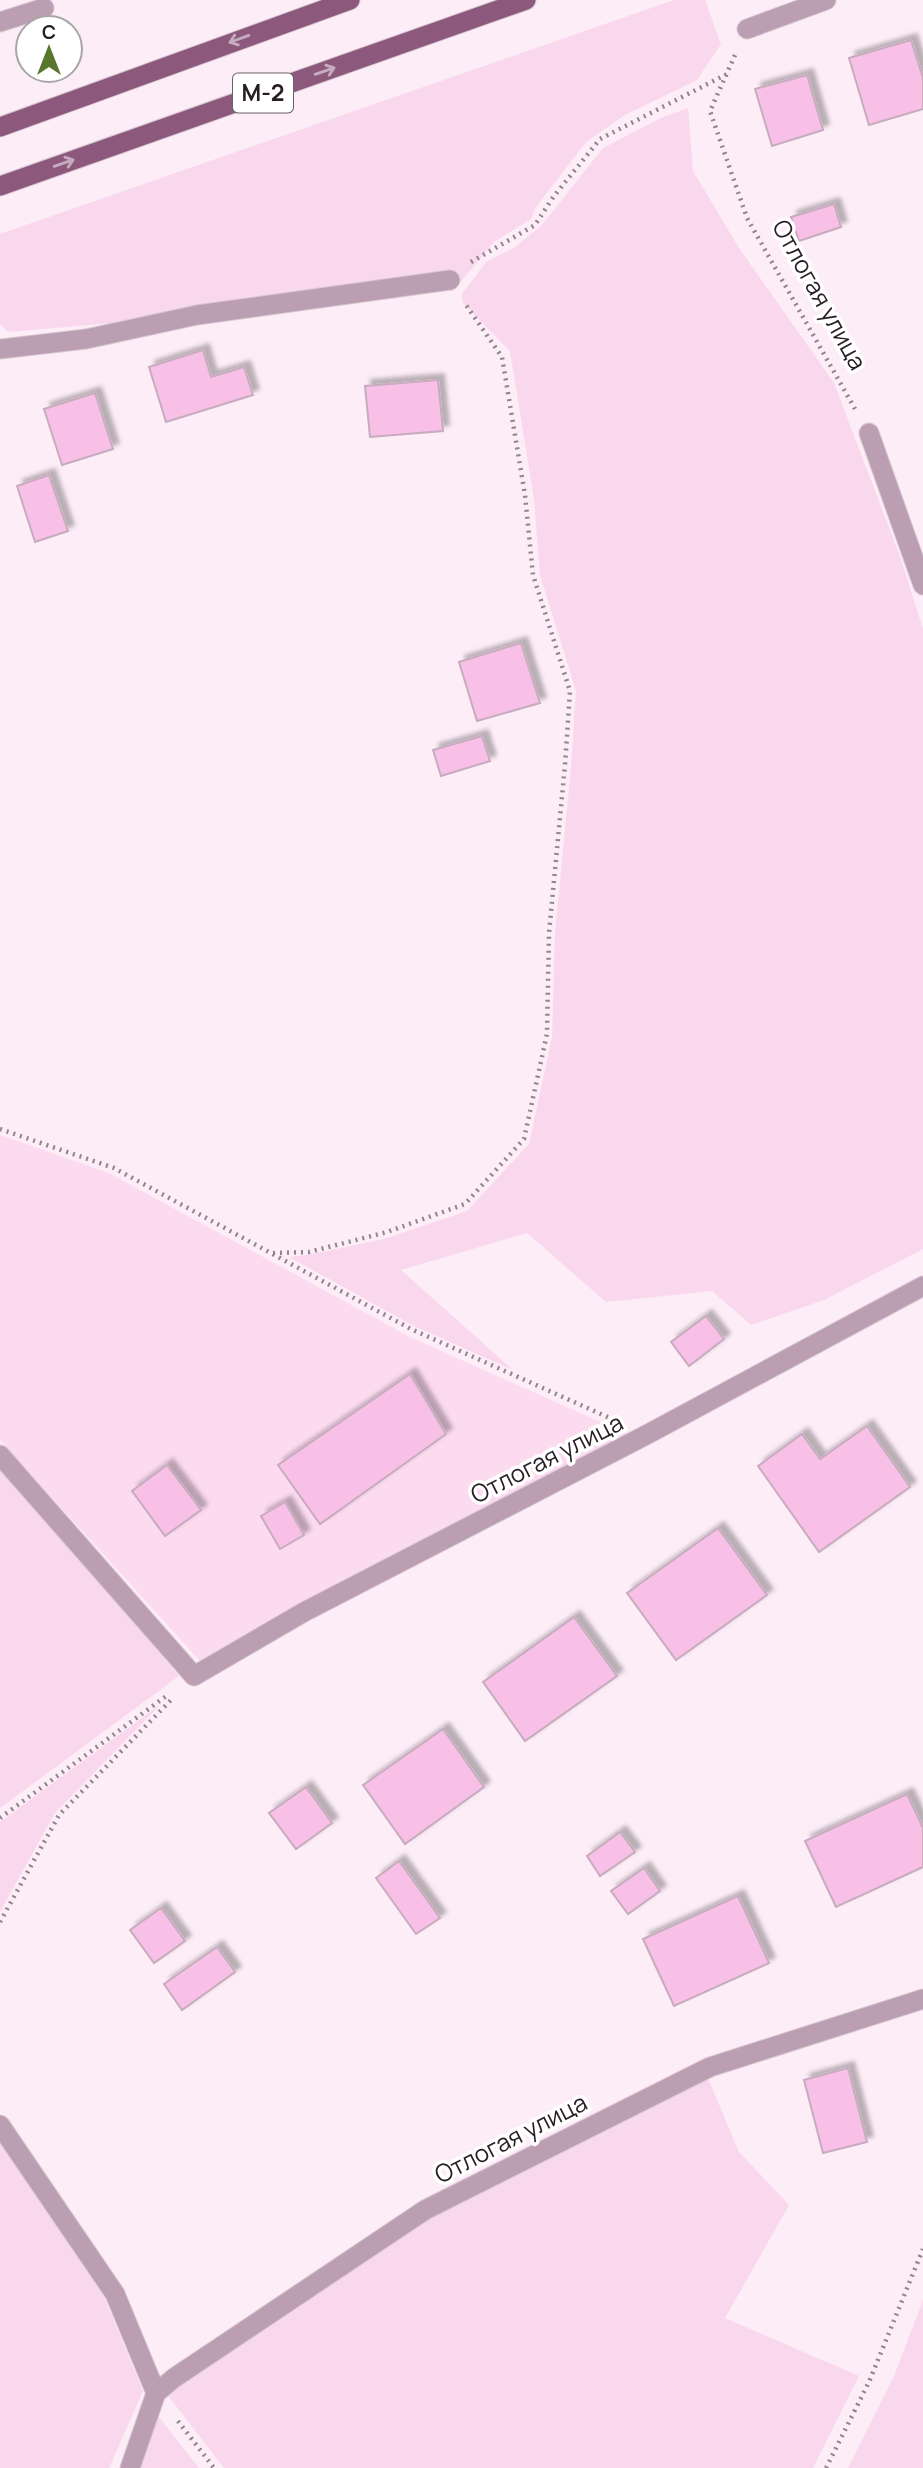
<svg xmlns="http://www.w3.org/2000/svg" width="923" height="2468" font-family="Manrope,sans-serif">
<defs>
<filter id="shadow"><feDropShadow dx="6" dy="-6" stdDeviation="2" flood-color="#0004"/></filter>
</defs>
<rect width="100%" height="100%" fill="#fdedf7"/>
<path fill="#fcdaf0" d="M 0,1135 L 109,1173 L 408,1336 L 627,1434 L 303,1603 L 200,1661 L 0,1440 Z"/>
<path fill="#f9d7ed" d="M 674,0 L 705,0 L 721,44 L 697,80 L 625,115 L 586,142 L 536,207 L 531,219 L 494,242 L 453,291 L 363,289 L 136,321 L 8,332 L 0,324 L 0,234 Z
M 688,108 L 693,171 L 739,248 L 834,383 L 901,559 L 923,629 L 923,1249 L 824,1300 L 751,1325 L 712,1291 L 606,1302 L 527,1233 L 401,1270 L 513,1370 L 414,1326 L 289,1257 L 307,1255 L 384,1239 L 467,1211 L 529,1144 L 552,1037 L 555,934 L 571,767 L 576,691 L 540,575 L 534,499 L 510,351 L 463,303 L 462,294 L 486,262 L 514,248 L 542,225 L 603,148 L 661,118 Z
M 0,1465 L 179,1676 L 0,1808 Z
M 161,1704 L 55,1813 L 0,1912 L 0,1822 Z
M 707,2076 L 739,2152 L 789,2205 L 725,2318 L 859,2376 L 813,2468 L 224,2468 L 166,2393 L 431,2214 Z
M 0,2141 L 105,2299 L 143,2391 L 109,2468 L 0,2468 Z
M 923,2300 L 923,2468 L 848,2468 L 894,2376 Z
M 158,2416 L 199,2468 L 141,2468 Z"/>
<path fill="#f8c0e6" stroke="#c6acbd" stroke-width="2" filter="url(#shadow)" d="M 911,40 L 923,78 L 923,109 L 869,125 L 849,58 Z
M 807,75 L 823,130 L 772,146 L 755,89 Z
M 834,204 L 841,227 L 799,241 L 791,217 Z
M 203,350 L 211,377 L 244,367 L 253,395 L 166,422 L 149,367 Z
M 438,380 L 443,431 L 370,437 L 365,386 Z
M 95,393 L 113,449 L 62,465 L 44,409 Z
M 49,475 L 68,531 L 35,542 L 17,486 Z
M 521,643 L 540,703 L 477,721 L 459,662 Z
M 482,736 L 490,761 L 441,776 L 433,750 Z
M 706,1316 L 724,1339 L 689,1366 L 671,1342 Z
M 410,1374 L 446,1434 L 320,1524 L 278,1465 Z
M 867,1426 L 910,1487 L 819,1552 L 758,1466 L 802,1434 L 820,1459 Z
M 167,1465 L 201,1510 L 165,1536 L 132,1491 Z
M 285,1502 L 304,1535 L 280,1549 L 261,1516 Z
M 718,1528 L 767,1595 L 676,1660 L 627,1593 Z
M 574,1617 L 617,1676 L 525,1741 L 483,1682 Z
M 443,1729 L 484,1787 L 405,1844 L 363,1785 Z
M 306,1787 L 332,1823 L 296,1849 L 269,1813 Z
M 907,1794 L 923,1828 L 923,1867 L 836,1907 L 805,1841 Z
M 620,1832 L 635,1852 L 600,1876 L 587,1856 Z
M 399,1861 L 440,1918 L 416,1934 L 376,1878 Z
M 644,1868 L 660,1891 L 628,1914 L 611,1891 Z
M 738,1896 L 769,1963 L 674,2006 L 643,1939 Z
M 161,1908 L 185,1941 L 154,1963 L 130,1930 Z
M 217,1947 L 235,1972 L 182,2010 L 164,1984 Z
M 848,2068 L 867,2142 L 823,2153 L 804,2080 Z"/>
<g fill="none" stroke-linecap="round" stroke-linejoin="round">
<defs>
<path id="service" d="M 0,22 L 44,8
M 747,29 L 826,0
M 0,349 L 86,339 L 197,315 L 450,280
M 869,433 L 923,585
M 0,1455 L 194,1676 L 304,1612 L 648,1434 L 923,1286
M 0,2125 L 115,2294 L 156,2393 L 130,2468
M 156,2393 L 174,2378 L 425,2210 L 710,2067 L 923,1999"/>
<path id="primary" d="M 0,127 L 350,0
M 0,186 L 526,0"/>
</defs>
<use href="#service" stroke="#d6c8d1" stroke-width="21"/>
<use href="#primary" stroke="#d6c8d1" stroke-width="21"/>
<path stroke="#91848d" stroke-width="4.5" stroke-dasharray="2 5" stroke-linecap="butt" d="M 735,55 L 710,111 L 747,218 L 855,409
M 471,262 L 535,225 L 554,196 L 600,139 L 727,74
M 0,1129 L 114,1168 L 411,1329 L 612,1419
M 273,1253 L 309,1252 L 387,1232 L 465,1204 L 524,1139 L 547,1034 L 549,933 L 565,765 L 570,691 L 533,575 L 525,495 L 502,357 L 466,305
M 0,1818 L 169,1694
M 0,1922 L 59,1815 L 173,1698
M 178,2421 L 214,2468
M 826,2468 L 869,2382 L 923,2249"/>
<use href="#service" stroke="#bc9eb2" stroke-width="19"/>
<use href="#primary" stroke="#8c587c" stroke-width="19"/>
</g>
<defs><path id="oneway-shaft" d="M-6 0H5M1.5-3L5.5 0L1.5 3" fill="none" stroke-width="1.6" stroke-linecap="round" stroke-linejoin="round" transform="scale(1.75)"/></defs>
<g stroke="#c6acbe">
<use href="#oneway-shaft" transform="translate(239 39) rotate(160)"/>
<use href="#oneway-shaft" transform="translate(325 71) rotate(-19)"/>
<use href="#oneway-shaft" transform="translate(64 163) rotate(-19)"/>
</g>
<g text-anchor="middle" stroke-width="7" stroke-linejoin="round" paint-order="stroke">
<rect fill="#fff" stroke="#686166" stroke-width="2" x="233" y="73.5" width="60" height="39" rx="5"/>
<g font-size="23" font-weight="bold" fill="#271d24">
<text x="263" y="101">М-2</text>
</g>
<g font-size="24" fill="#271d24" stroke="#fff">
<text transform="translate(819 295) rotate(61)" y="8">Отлогая улица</text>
<text transform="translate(547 1459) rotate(-27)" y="8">Отлогая улица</text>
<text transform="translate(511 2139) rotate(-27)" y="8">Отлогая улица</text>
</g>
</g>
<g transform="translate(49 49)"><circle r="33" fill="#ffffff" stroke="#a9a5a7" stroke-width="2"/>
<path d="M0-5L12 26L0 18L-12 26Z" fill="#58772d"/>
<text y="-10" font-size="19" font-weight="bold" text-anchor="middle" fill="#271d24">С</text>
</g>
</svg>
